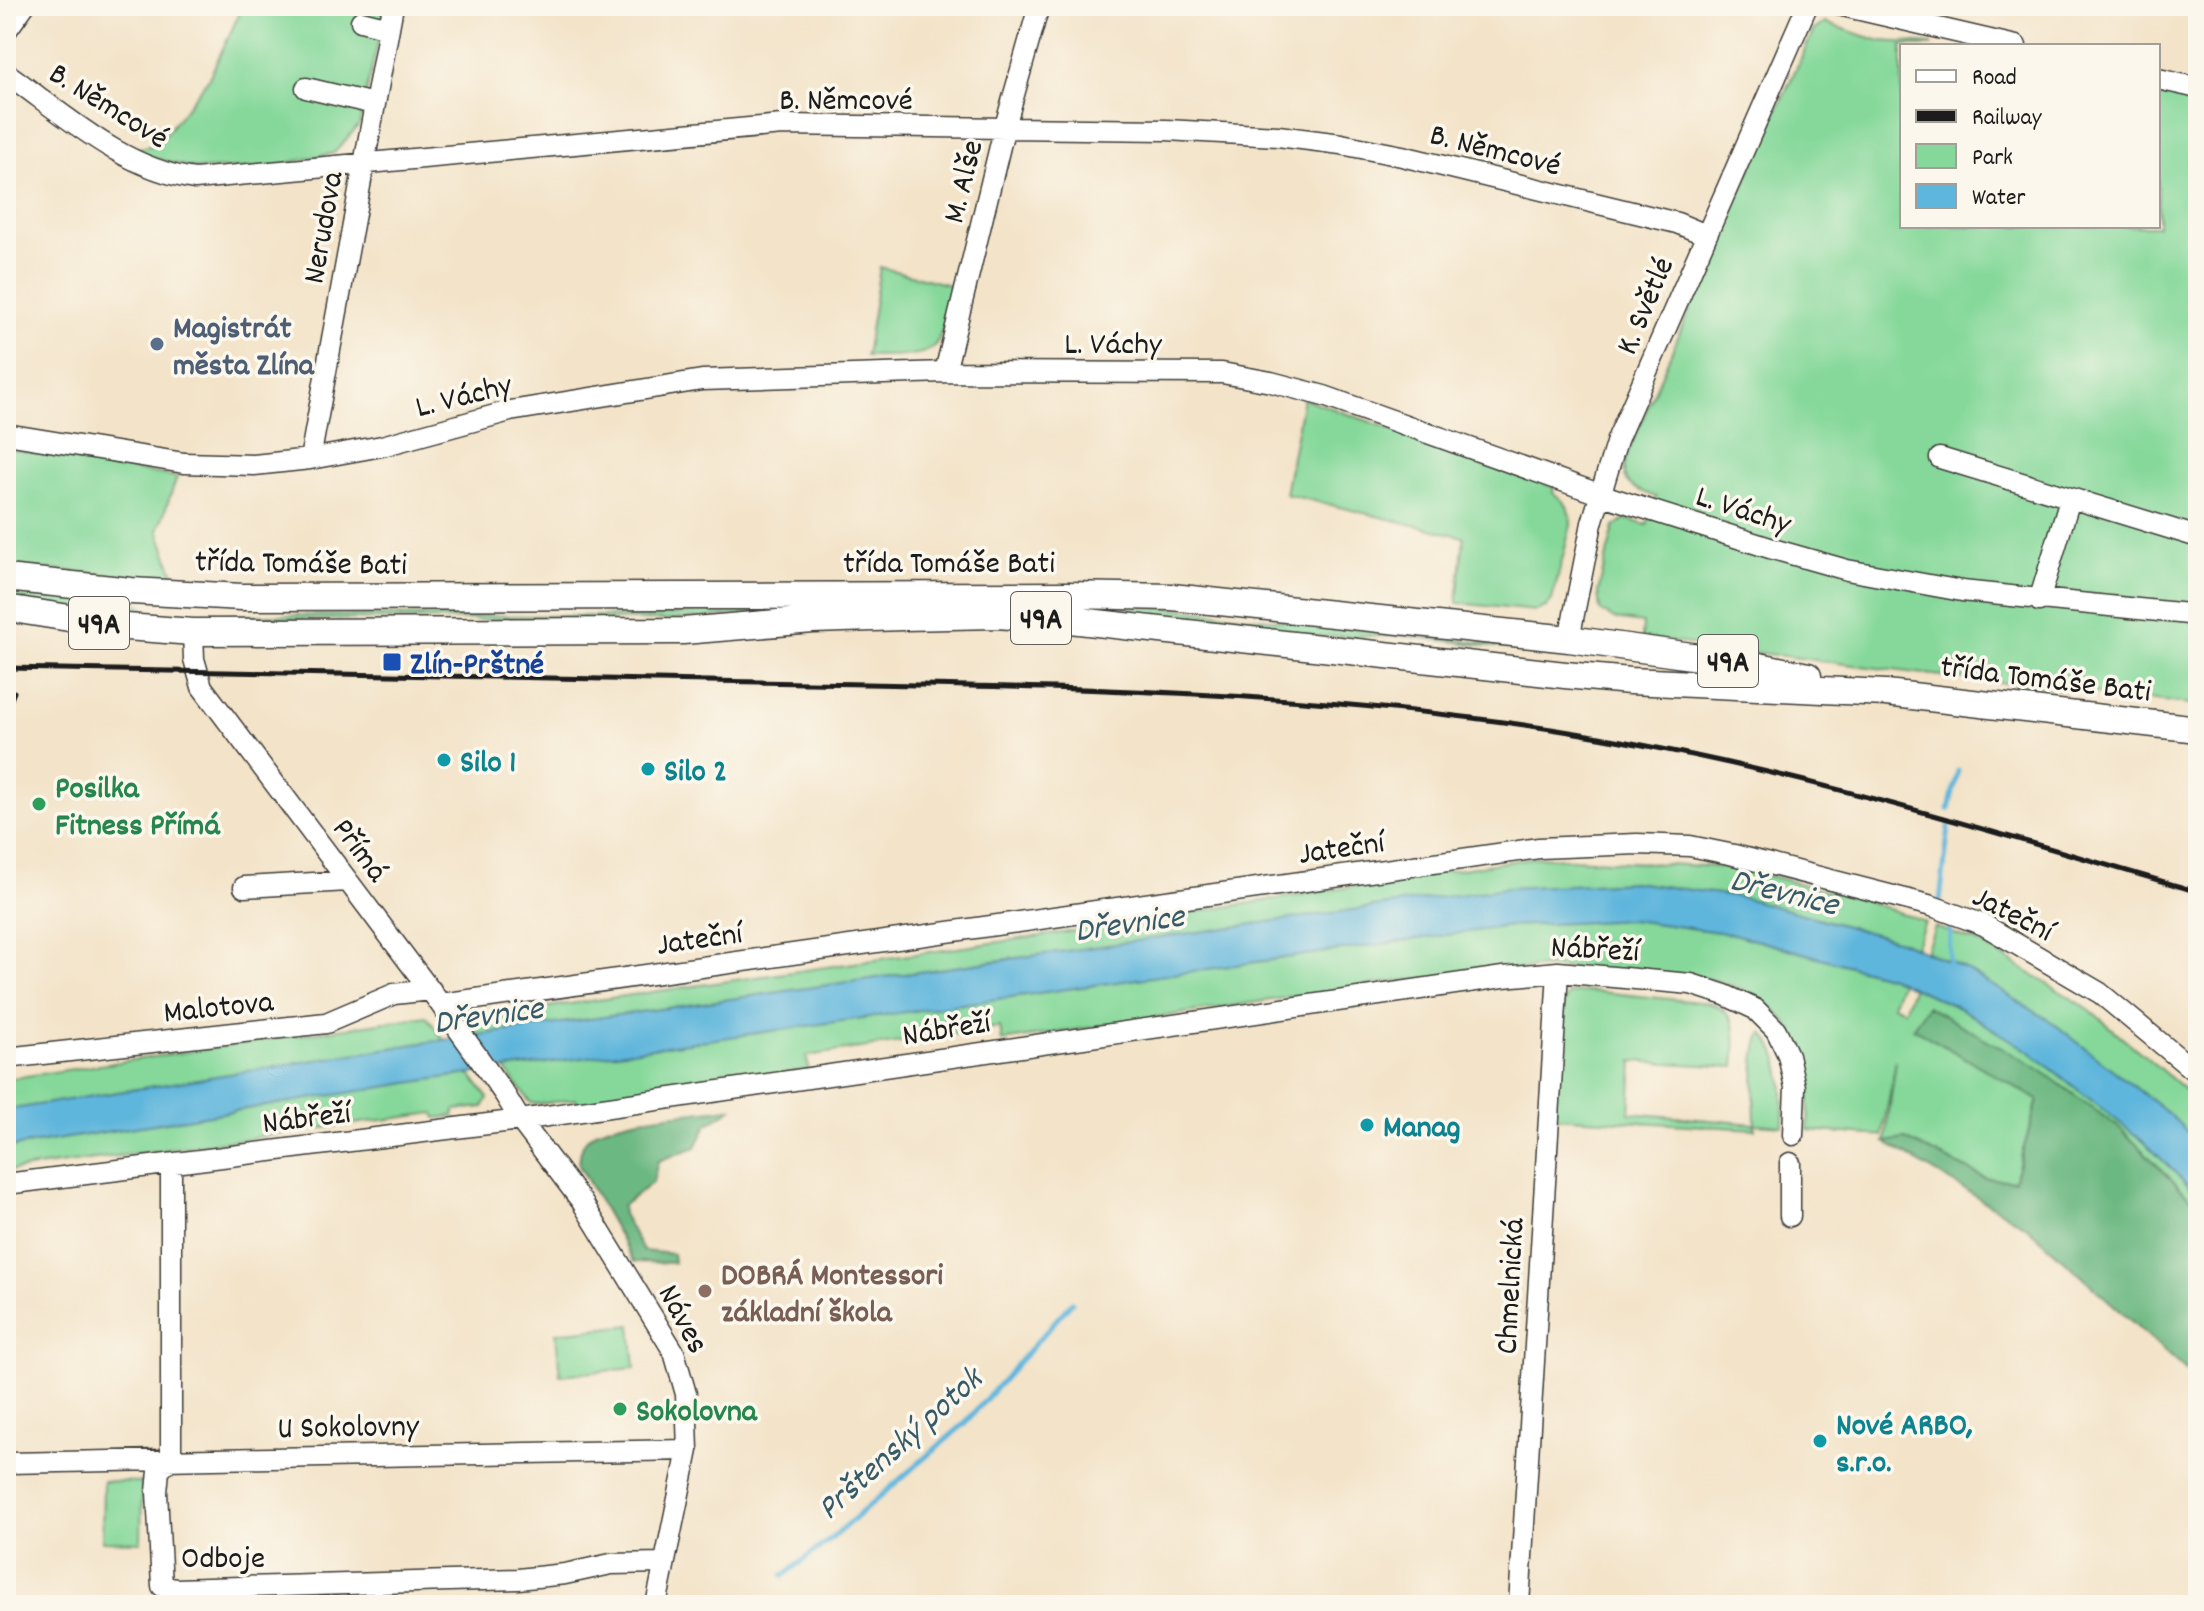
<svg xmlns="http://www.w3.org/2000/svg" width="2204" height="1611" font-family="Dekko,sans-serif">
<rect width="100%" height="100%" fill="#fbf7ec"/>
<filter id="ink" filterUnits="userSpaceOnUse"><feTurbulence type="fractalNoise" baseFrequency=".0125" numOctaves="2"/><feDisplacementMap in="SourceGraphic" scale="16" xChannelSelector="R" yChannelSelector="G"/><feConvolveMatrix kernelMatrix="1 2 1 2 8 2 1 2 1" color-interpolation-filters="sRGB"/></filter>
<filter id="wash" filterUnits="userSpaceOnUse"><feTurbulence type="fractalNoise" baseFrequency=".006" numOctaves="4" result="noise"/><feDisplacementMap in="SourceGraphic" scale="32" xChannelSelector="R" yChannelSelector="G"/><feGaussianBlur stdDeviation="1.8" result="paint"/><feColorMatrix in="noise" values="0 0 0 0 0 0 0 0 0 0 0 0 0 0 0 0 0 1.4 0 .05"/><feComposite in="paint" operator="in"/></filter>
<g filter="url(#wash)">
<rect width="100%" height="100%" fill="#f3e3c8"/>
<path fill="#85d89a" stroke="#507a5b" stroke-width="2" d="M 243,6 L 386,6 L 359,125 L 334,153 L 265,168 L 198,169 L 133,153 L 136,149 L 158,144 L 209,78 Z
M 1825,23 L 1880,41 L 1932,44 L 1932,46 L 1902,46 L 1902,226 L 2158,226 L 2158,88 L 2198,97 L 2198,705 L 1916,673 L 1642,638 L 1643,623 L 1614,619 L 1600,610 L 1598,592 L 1614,527 L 1625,519 L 1647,525 L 1656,497 C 1631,487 1619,486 1627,455 L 1762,142 L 1814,30 Z
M 880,267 L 953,286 C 936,360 942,355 866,356 Z
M 1303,398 L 1554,487 L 1553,493 C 1566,502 1571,509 1571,525 L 1552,600 L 1546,607 L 1536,611 L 1457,603 L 1464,537 L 1285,494 Z
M 6,448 L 177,477 L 158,530 L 176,580 L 6,566 Z
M 6,590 L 137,603 L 144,608 L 139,617 L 6,599 Z
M 1038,605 L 1170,608 L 1532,648 L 1531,651 L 1404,636 L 1314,636 Z
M 793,606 L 794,611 L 671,620 L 225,619 L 228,615 L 628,616 L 681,614 L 736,607 Z
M 1536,857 L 1739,868 L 1867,901 L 1925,922 L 1892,1005 L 1904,1010 L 1935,927 L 1980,943 L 2089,1009 L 2198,1101 L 2198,1206 L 2121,1129 L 1913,1028 L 2038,1100 L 2014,1181 L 1985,1178 L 1905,1139 L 1885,1142 L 1896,1060 L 1882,1136 L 1808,1130 C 1813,1043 1791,995 1700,977 L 1546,967 L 1390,982 L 1002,1041 L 1000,1027 L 807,1056 L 808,1070 L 577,1104 L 576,1099 L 538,1104 L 531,1103 L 466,1019 L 1089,929 Z
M 1590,991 L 1709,1003 C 1741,1014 1736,1037 1734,1067 L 1633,1061 L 1630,1113 L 1755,1124 C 1755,1105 1751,1044 1763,1033 C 1785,1057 1784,1095 1783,1126 L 1755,1124 L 1755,1129 L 1553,1117 L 1560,1015 L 1568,994 Z
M 426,1016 L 488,1098 L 483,1107 L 455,1110 L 454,1116 L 436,1118 L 434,1113 L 6,1171 L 6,1079 Z
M 631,1325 L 635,1368 L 560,1375 L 556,1333 Z
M 103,1481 L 142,1482 L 141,1542 L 102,1541 Z"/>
<path fill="#6cb882" stroke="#446a4f" stroke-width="2" d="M 1927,1006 L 2039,1069 L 2121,1129 L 2198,1206 L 2198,1381 L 2027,1227 L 1885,1142 L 1905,1139 L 1985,1178 L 2014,1181 L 2038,1100 L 1913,1028 Z
M 733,1108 L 707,1125 L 696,1147 L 658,1161 L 653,1182 L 622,1206 L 623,1214 L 643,1251 L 673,1254 L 674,1263 L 634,1262 L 579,1165 C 580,1154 581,1143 590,1136 C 612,1117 701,1112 733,1108 Z"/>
<path fill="#5fb6dc" stroke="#3e697c" stroke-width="2" d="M 1633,882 L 1741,897 L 1900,941 L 1964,968 L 2052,1022 L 2169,1114 L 2198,1142 L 2198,1195 L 2144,1142 L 2030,1052 L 1961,1009 L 1890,977 L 1733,934 L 1631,920 L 1510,926 L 421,1081 L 6,1148 L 6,1110 L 415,1044 L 1506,888 Z"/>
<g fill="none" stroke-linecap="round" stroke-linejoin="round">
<path stroke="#5fb6dc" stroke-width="5" d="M 1949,809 L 1958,771
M 1940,901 L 1949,826
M 1949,968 L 1950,929
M 783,1576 L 833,1537 L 964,1424 L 1072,1302"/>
</g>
</g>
<g filter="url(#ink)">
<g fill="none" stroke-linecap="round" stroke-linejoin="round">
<defs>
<path id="minor" d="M 1843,6 L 2016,46
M 361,21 L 389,28
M 6,31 L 24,6
M 6,73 C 64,114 122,169 195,179 L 782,125 L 1166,130 L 1278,136 L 1341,144 L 1402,156 L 1677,223 L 1706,235
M 2158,79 L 2198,88
M 306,88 L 374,104
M 945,372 L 1004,130 L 1039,6
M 6,434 L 184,463 L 254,465 L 310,459 L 382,446 L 510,411 L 702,380 L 945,372 L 1222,373 L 1271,382 L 1324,396 L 1599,494 L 1773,549 L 1847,570 L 1962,591 L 2198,615
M 1940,458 L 2198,537
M 310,459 L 393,6
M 2039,601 L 2070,499
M 193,632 L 194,659 L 202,687 L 436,998 L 505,1095 L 520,1120 L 582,1202 L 674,1352 L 686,1394 L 688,1450 L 656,1605
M 1569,639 L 1592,523 L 1617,440 L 1807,6
M 244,887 L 348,881
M 441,1004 L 1539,848 L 1637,844 L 1690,846 L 1734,855 L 1932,906 L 1984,925 L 2100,993 L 2198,1074
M 6,1058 L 326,1023 L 394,994 L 431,990
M 171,1164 L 171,1458 L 159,1471 L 157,1492 L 162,1586 L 175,1589 L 518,1579 L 565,1574 L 611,1564 L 663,1563
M 6,1184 L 520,1120 L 1503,977 L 1558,972 L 1691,984 L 1725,995 L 1755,1009 L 1776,1030 L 1788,1055 L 1795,1087 L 1793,1135
M 1790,1216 L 1790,1163
M 8,1463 L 688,1450
M 1519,1605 L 1558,972"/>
<path id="major" d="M 6,578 L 131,591 L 242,597 L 1067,595 L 1172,597 L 1569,639 L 1749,664 L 1808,676
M 6,608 L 126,627 L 193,632 L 683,631 L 813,620 L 903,617 L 996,615 L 1070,620 L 1565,675 L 1630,681 L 1886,693 L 2198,729"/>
</defs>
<use href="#minor" stroke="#3c3a36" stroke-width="23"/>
<use href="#major" stroke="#3c3a36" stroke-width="29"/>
<use href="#minor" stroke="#fff" stroke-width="20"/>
<use href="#major" stroke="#fff" stroke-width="26"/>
<path stroke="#1c1c1c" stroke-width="5" d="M 6,668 C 273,673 540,677 807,683 C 1055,687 1306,691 1551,729 C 1771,763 1985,829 2198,892
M 6,711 L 14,692"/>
</g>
</g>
<circle fill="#5c6f8a" stroke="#fbf7ec" stroke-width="3" cx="157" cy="344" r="8"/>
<rect fill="#1a4fb4" stroke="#fbf7ec" stroke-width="3" x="382" y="652" width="20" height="20" rx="4"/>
<g fill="#0f9aa8" stroke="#fbf7ec" stroke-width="3">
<circle cx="444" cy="760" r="8"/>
<circle cx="648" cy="769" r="8"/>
<circle cx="1367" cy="1125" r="8"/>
<circle cx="1820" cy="1441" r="8"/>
</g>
<g fill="#2e9e5b" stroke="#fbf7ec" stroke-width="3">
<circle cx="39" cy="804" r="8"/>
<circle cx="620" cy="1409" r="8"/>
</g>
<circle fill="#8d6e63" stroke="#fbf7ec" stroke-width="3" cx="705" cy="1291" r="8"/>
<g text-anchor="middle" stroke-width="7" stroke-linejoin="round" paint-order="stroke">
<g fill="#fbf7ec" stroke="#5f5e5a" stroke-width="2">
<rect x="1011" y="592" width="60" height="52" rx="6"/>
<rect x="69" y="597" width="60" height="52" rx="6"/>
<rect x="1698" y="635" width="60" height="52" rx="6"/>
</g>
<g font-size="30" font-weight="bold" fill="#1c1c1c">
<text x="1041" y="628">49A</text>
<text x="99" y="633">49A</text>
<text x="1728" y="671">49A</text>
</g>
<g font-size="32" fill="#1c1c1c" stroke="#fbf7ec">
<text x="846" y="109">B. Němcové</text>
<text transform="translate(110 104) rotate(32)" y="11">B. Němcové</text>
<text transform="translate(1496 148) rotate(14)" y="11">B. Němcové</text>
<text transform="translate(961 181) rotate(-76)" y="11">M. Alše</text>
<text transform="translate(321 227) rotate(-80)" y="11">Nerudova</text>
<text transform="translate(1643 305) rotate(-67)" y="11">K. Světlé</text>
<text x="1113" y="353">L. Váchy</text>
<text transform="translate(463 394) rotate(-14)" y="11">L. Váchy</text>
<text transform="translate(1744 508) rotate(18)" y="11">L. Váchy</text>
<text transform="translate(301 561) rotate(1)" y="11">třída Tomáše Bati</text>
<text x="949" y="572">třída Tomáše Bati</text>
<text transform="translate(2046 677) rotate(7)" y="11">třída Tomáše Bati</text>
<text transform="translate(1341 846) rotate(-8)" y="11">Jateční</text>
<text transform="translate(362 849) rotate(53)" y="11">Přímá</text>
<text transform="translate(2014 912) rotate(27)" y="11">Jateční</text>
<text transform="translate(699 937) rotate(-8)" y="11">Jateční</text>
<text transform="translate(1595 947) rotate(3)" y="11">Nábřeží</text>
<text transform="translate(218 1005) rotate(-6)" y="11">Malotova</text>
<text transform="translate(946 1027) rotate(-9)" y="11">Nábřeží</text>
<text transform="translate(306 1116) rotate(-7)" y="11">Nábřeží</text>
<text transform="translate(1508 1286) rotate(-87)" y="11">Chmelnická</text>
<text transform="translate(685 1318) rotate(62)" y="11">Náves</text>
<text transform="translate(348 1425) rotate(-1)" y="11">U Sokolovny</text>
<text x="223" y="1567">Odboje</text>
</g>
<g font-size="32" font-weight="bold" fill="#4e5e75" stroke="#fbf7ec" text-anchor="start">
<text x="173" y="337">Magistrát<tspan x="173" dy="37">města Zlína</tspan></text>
</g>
<g font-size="32" font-weight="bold" fill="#164399" stroke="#fbf7ec" text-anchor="start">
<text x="410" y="673">Zlín-Prštné</text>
</g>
<g font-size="32" font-weight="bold" fill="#0d838f" stroke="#fbf7ec" text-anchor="start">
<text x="460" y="771">Silo 1</text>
<text x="664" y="780">Silo 2</text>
<text x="1383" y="1136">Manag</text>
<text x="1836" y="1434">Nové ARBO,<tspan x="1836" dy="37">s.r.o.</tspan></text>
</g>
<g font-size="32" font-weight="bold" fill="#27864d" stroke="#fbf7ec" text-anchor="start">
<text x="55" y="797">Posilka<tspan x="55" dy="37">Fitness Přímá</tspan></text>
<text x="636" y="1420">Sokolovna</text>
</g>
<g font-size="32" font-weight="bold" fill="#785e54" stroke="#fbf7ec" text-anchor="start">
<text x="721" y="1284">DOBRÁ Montessori<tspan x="721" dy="37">základní škola</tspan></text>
</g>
<g font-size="34" font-style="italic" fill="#375a69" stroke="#fbf7ec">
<text transform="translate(1785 890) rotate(14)" y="12">Dřevnice</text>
<text transform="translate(1129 921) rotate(-8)" y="12">Dřevnice</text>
<text transform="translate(488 1013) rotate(-8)" y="12">Dřevnice</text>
<text transform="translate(898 1442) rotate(-42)" y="12">Prštenský potok</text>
</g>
</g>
<rect width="2204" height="1611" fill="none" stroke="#fbf7ec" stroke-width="32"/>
<rect x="1900" y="44" width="260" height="184" fill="#fbf7ec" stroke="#a29f99" stroke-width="2"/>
<rect x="1916" y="70" width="40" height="12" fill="#ffffff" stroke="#a29f99" stroke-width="2"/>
<text x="1972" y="84" font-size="24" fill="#1c1c1c">Road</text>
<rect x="1916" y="110" width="40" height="12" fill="#1c1c1c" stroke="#a29f99" stroke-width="2"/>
<text x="1972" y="124" font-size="24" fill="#1c1c1c">Railway</text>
<rect x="1916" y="144" width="40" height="24" fill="#85d89a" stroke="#a29f99" stroke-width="2"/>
<text x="1972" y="164" font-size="24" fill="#1c1c1c">Park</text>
<rect x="1916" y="184" width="40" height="24" fill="#5fb6dc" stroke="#a29f99" stroke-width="2"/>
<text x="1972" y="204" font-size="24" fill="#1c1c1c">Water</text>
</svg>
